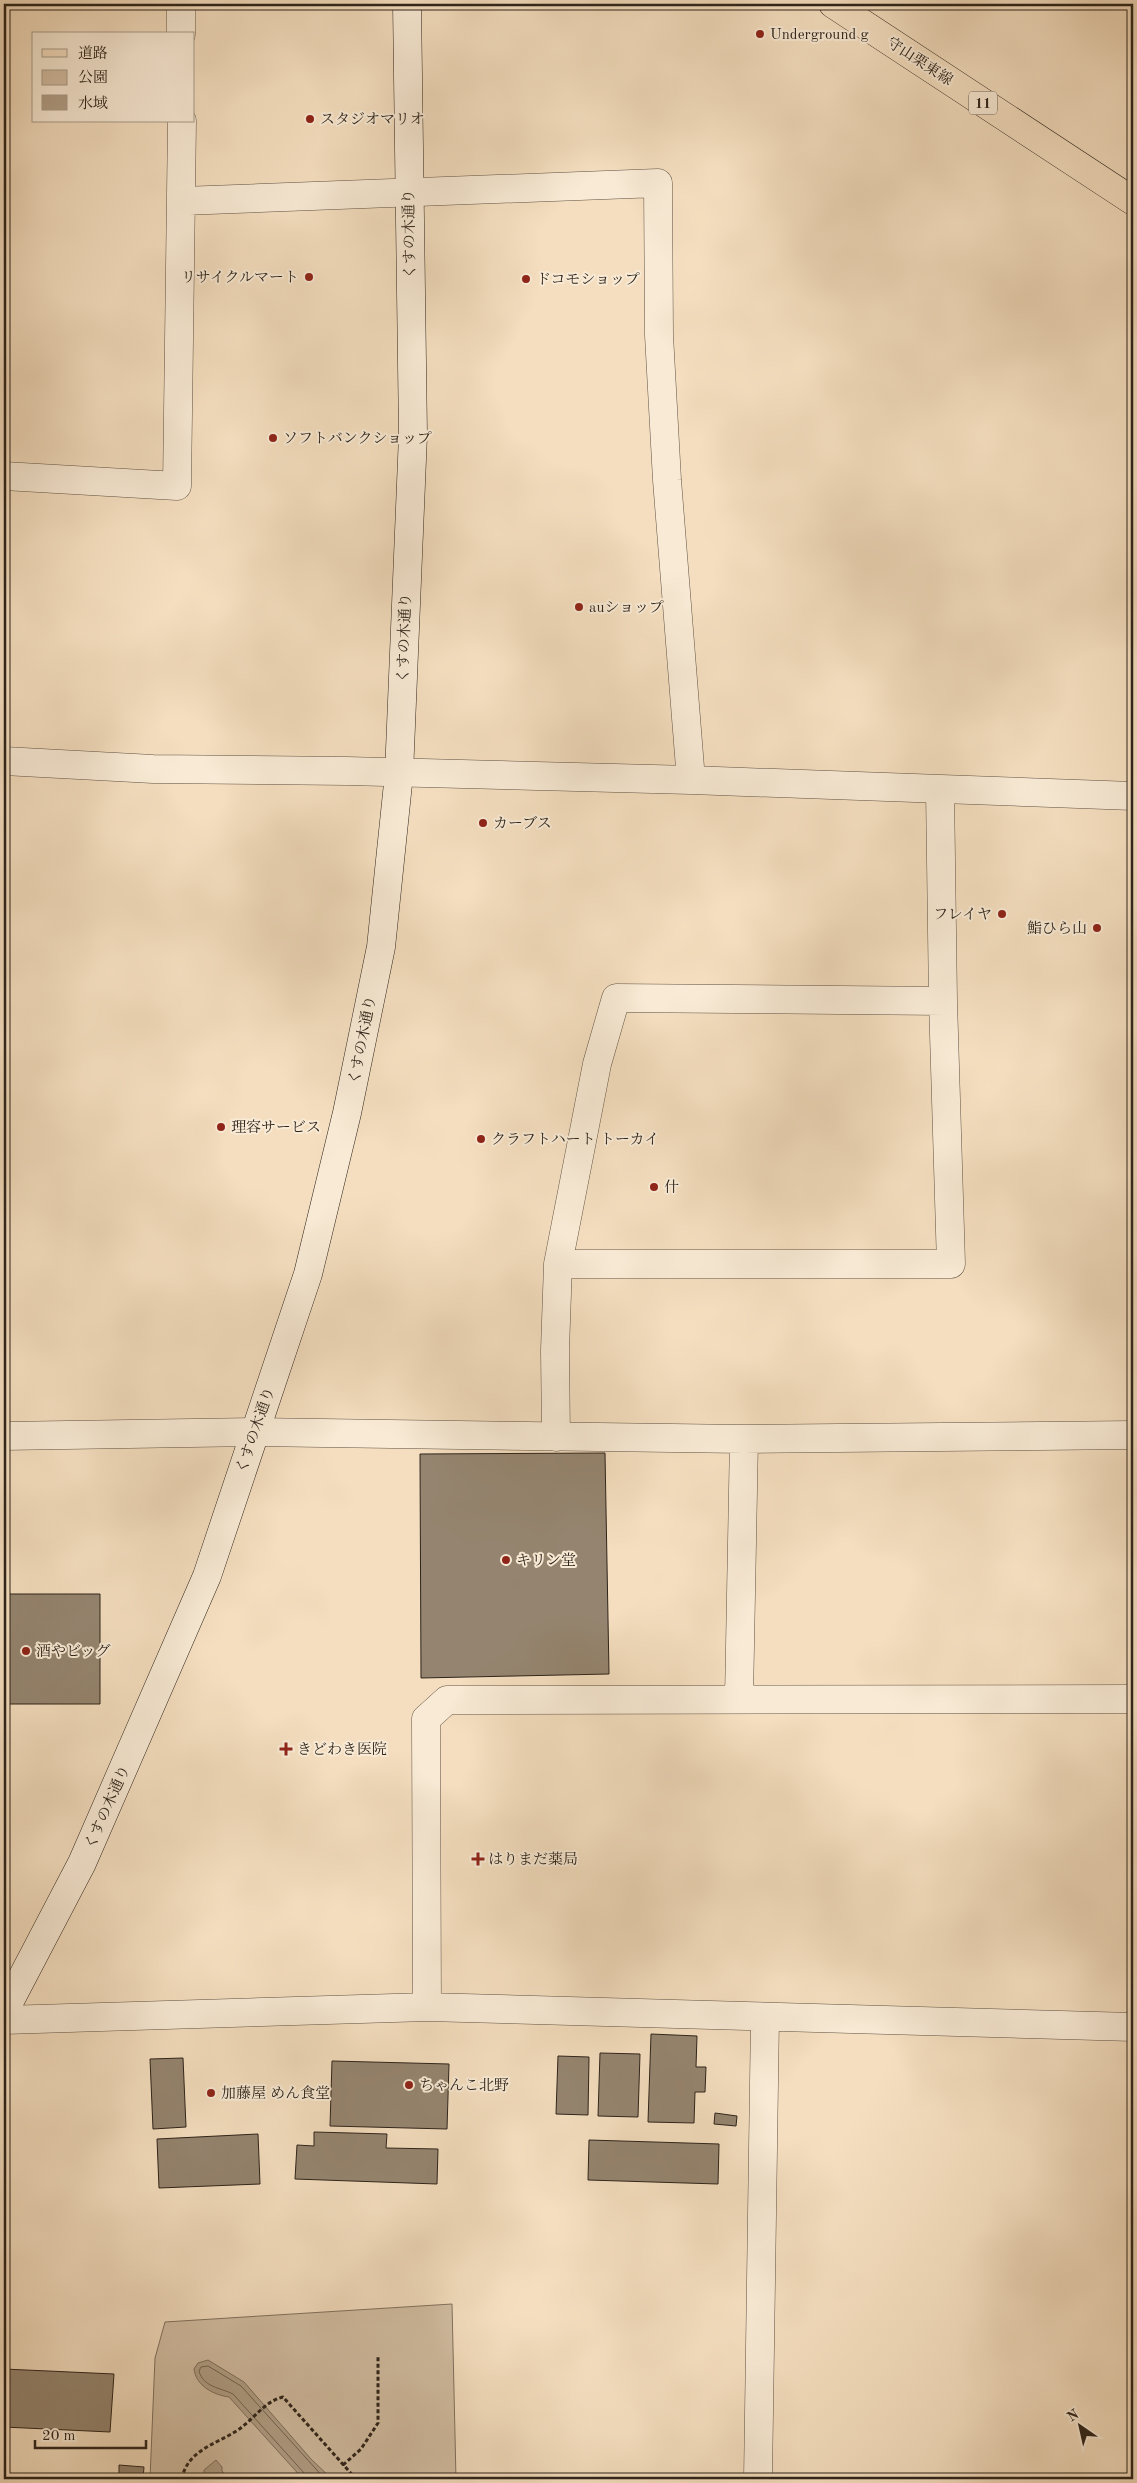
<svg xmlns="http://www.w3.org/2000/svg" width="1137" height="2483" font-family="'Old Standard TT','Noto Serif JP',serif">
<rect width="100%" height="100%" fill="#f4debf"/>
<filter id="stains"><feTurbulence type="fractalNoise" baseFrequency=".004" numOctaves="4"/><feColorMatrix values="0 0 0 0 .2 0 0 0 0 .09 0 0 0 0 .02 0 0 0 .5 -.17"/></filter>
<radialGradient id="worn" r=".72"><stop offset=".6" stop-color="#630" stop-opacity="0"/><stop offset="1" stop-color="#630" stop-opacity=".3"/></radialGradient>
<path fill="#d2bea3" stroke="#80715f" d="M 452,2304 L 456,2479 L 150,2479 L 155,2358 L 165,2322 Z"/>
<path fill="#b19f87" stroke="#7d6e5c" d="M 208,2360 L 244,2382 L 311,2459 L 332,2479 L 303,2479 L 229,2397 C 214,2395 196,2386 194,2369 L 198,2363 Z
M 216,2460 L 222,2467 L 222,2471 L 229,2479 L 204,2478 L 204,2470 Z"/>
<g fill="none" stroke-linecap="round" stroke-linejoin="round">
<path stroke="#706251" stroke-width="1" d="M 306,2479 L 305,2474 L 233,2394 C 221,2388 203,2387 199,2371 L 201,2367 L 208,2366 L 241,2386 L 325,2479"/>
</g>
<path fill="#958570" stroke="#2e241b" d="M 605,1453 L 609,1674 L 421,1678 L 420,1454 Z
M 4,1594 L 100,1594 L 100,1704 L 4,1704 Z
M 651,2034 L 697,2036 L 696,2067 L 706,2067 L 705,2092 L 695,2092 L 694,2123 L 648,2122 Z
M 600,2053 L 640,2054 L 638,2117 L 598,2116 Z
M 558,2056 L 589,2057 L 588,2115 L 556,2114 Z
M 183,2058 L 186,2127 L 153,2129 L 150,2059 Z
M 332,2061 L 449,2064 L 447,2129 L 330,2126 Z
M 715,2113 L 737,2116 L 736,2126 L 714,2124 Z
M 314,2132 L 387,2134 L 386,2148 L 438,2149 L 437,2184 L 295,2179 L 297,2145 L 314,2146 Z
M 258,2134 L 260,2184 L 159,2188 L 157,2139 Z
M 589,2140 L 719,2144 L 718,2184 L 588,2180 Z
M 4,2369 L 114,2374 L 110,2432 L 4,2427 Z
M 119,2465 L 144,2467 L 143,2479 L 119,2479 Z"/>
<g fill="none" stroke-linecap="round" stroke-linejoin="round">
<defs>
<path id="street" d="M 181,4 L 181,34
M 182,201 L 658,183 L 659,335 L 667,480 L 691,780
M 4,476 L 177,486 L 182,121
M 4,761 L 153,769 L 347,771 L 691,780 L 1133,796
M 940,790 L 943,1001
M 4,1436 L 254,1432 L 744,1439 L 1133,1435
M 556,1437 L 555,1350 L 558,1264 L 597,1064 L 616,998 L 943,1001 L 951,1264 L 558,1264
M 739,1698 L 744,1439
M 427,2007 L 426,1719 L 447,1700 L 1133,1699
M 4,2020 L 427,2007 L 1133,2027
M 758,2479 L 765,2017"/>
<path id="secondary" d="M 4,2012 L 82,1863 L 207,1576 L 308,1274 L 347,1113 L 381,947 L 399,774 L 413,435 L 407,4"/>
<path id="primary" d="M 833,4 L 1133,201"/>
</defs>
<use href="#street" stroke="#605244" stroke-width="29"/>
<use href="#secondary" stroke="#2e241b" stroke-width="29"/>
<use href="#primary" stroke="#2e241b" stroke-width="29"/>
<path stroke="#2e241b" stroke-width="3" stroke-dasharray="4 2.5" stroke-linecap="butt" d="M 343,2465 L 361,2449 L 378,2423 L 378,2356
M 182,2479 C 187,2448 222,2443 242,2427 C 256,2416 266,2401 283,2397 L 356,2479"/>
<use href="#street" stroke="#f8ead5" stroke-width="28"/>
<use href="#secondary" stroke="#f8ead5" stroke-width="28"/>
<use href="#primary" stroke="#f4debf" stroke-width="28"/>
</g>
<g fill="#8f2418" stroke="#f8ead5" stroke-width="2">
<circle cx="760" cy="34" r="5"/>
<circle cx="310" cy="119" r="5"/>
<circle cx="309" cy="277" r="5"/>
<circle cx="526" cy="279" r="5"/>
<circle cx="273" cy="438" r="5"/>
<circle cx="579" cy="607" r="5"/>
<circle cx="483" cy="823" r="5"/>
<circle cx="1002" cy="914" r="5"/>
<circle cx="1097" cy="928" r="5"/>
<circle cx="221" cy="1127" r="5"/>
<circle cx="481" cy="1139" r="5"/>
<circle cx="654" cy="1187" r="5"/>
<circle cx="506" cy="1560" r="5"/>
<circle cx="26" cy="1651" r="5"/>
<path d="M283.5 1741.5h5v5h5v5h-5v5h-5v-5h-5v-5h5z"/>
<path d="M475.5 1851.5h5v5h5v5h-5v5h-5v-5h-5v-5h5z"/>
<circle cx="409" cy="2085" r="5"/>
<circle cx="211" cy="2093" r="5"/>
</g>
<g text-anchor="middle" stroke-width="4" stroke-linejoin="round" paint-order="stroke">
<rect fill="#f8ead5" stroke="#6b5f53" stroke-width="1" x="969" y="91.5" width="28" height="23" rx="4"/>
<g font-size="14" font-weight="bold" fill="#2e241b">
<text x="983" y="108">11</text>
</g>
<g font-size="15" fill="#2e241b" stroke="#f8ead5" text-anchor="start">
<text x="770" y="39">Underground g</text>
<text x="320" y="124">スタジオマリオ</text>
<text x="299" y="282" text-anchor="end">リサイクルマート</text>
<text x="536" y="284">ドコモショップ</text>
<text x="283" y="443">ソフトバンクショップ</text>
<text x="589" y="612">auショップ</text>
<text x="493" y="828">カーブス</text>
<text x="992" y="919" text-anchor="end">フレイヤ</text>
<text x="1087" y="933" text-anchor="end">鮨ひら山</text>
<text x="231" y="1132">理容サービス</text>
<text x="491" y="1144">クラフトハート トーカイ</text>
<text x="664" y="1192">什</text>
<text x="516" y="1565">キリン堂</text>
<text x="36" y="1656">酒やビッグ</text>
<text x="297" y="1754">きどわき医院</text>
<text x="488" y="1864">はりまだ薬局</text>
<text x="419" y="2090">ちゃんこ北野</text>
<text x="221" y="2098">加藤屋 めん食堂</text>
</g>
<g font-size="15" fill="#2e241b" stroke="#f8ead5">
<text transform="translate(920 61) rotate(33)" y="5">守山栗東線</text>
<text transform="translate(409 234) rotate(-91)" y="5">くすの木通り</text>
<text transform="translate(404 638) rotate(-88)" y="5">くすの木通り</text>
<text transform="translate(362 1040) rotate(-79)" y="5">くすの木通り</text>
<text transform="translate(255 1430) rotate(-71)" y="5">くすの木通り</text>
<text transform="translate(107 1807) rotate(-66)" y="5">くすの木通り</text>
</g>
</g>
<rect width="1137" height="2483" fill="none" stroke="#f4debf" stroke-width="20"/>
<rect x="5" y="5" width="1127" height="2473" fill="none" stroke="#2e241b" stroke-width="2.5"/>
<rect x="10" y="10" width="1117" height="2463" fill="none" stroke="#2e241b"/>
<rect x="32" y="32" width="162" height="90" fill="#f8ead5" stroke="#a79b8b"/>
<rect x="42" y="49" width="25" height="8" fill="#f4debf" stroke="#a79b8b"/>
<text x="78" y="58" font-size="15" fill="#2e241b">道路</text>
<rect x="42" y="70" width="25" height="15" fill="#d2bea3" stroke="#a79b8b"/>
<text x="78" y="82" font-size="15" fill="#2e241b">公園</text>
<rect x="42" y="95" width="25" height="15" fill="#b19f87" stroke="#a79b8b"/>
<text x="78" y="108" font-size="15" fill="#2e241b">水域</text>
<g transform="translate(1080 2426) rotate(326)" stroke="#f8ead5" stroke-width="4" paint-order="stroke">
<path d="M0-4L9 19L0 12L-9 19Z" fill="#2e241b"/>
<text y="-8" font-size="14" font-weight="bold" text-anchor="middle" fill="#2e241b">N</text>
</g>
<path d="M35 2440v8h111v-8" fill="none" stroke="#2e241b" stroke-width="2.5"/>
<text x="42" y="2440" font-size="15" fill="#2e241b" stroke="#f8ead5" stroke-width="4" paint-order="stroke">20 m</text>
<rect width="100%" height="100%" filter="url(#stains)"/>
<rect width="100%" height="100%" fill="url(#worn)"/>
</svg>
